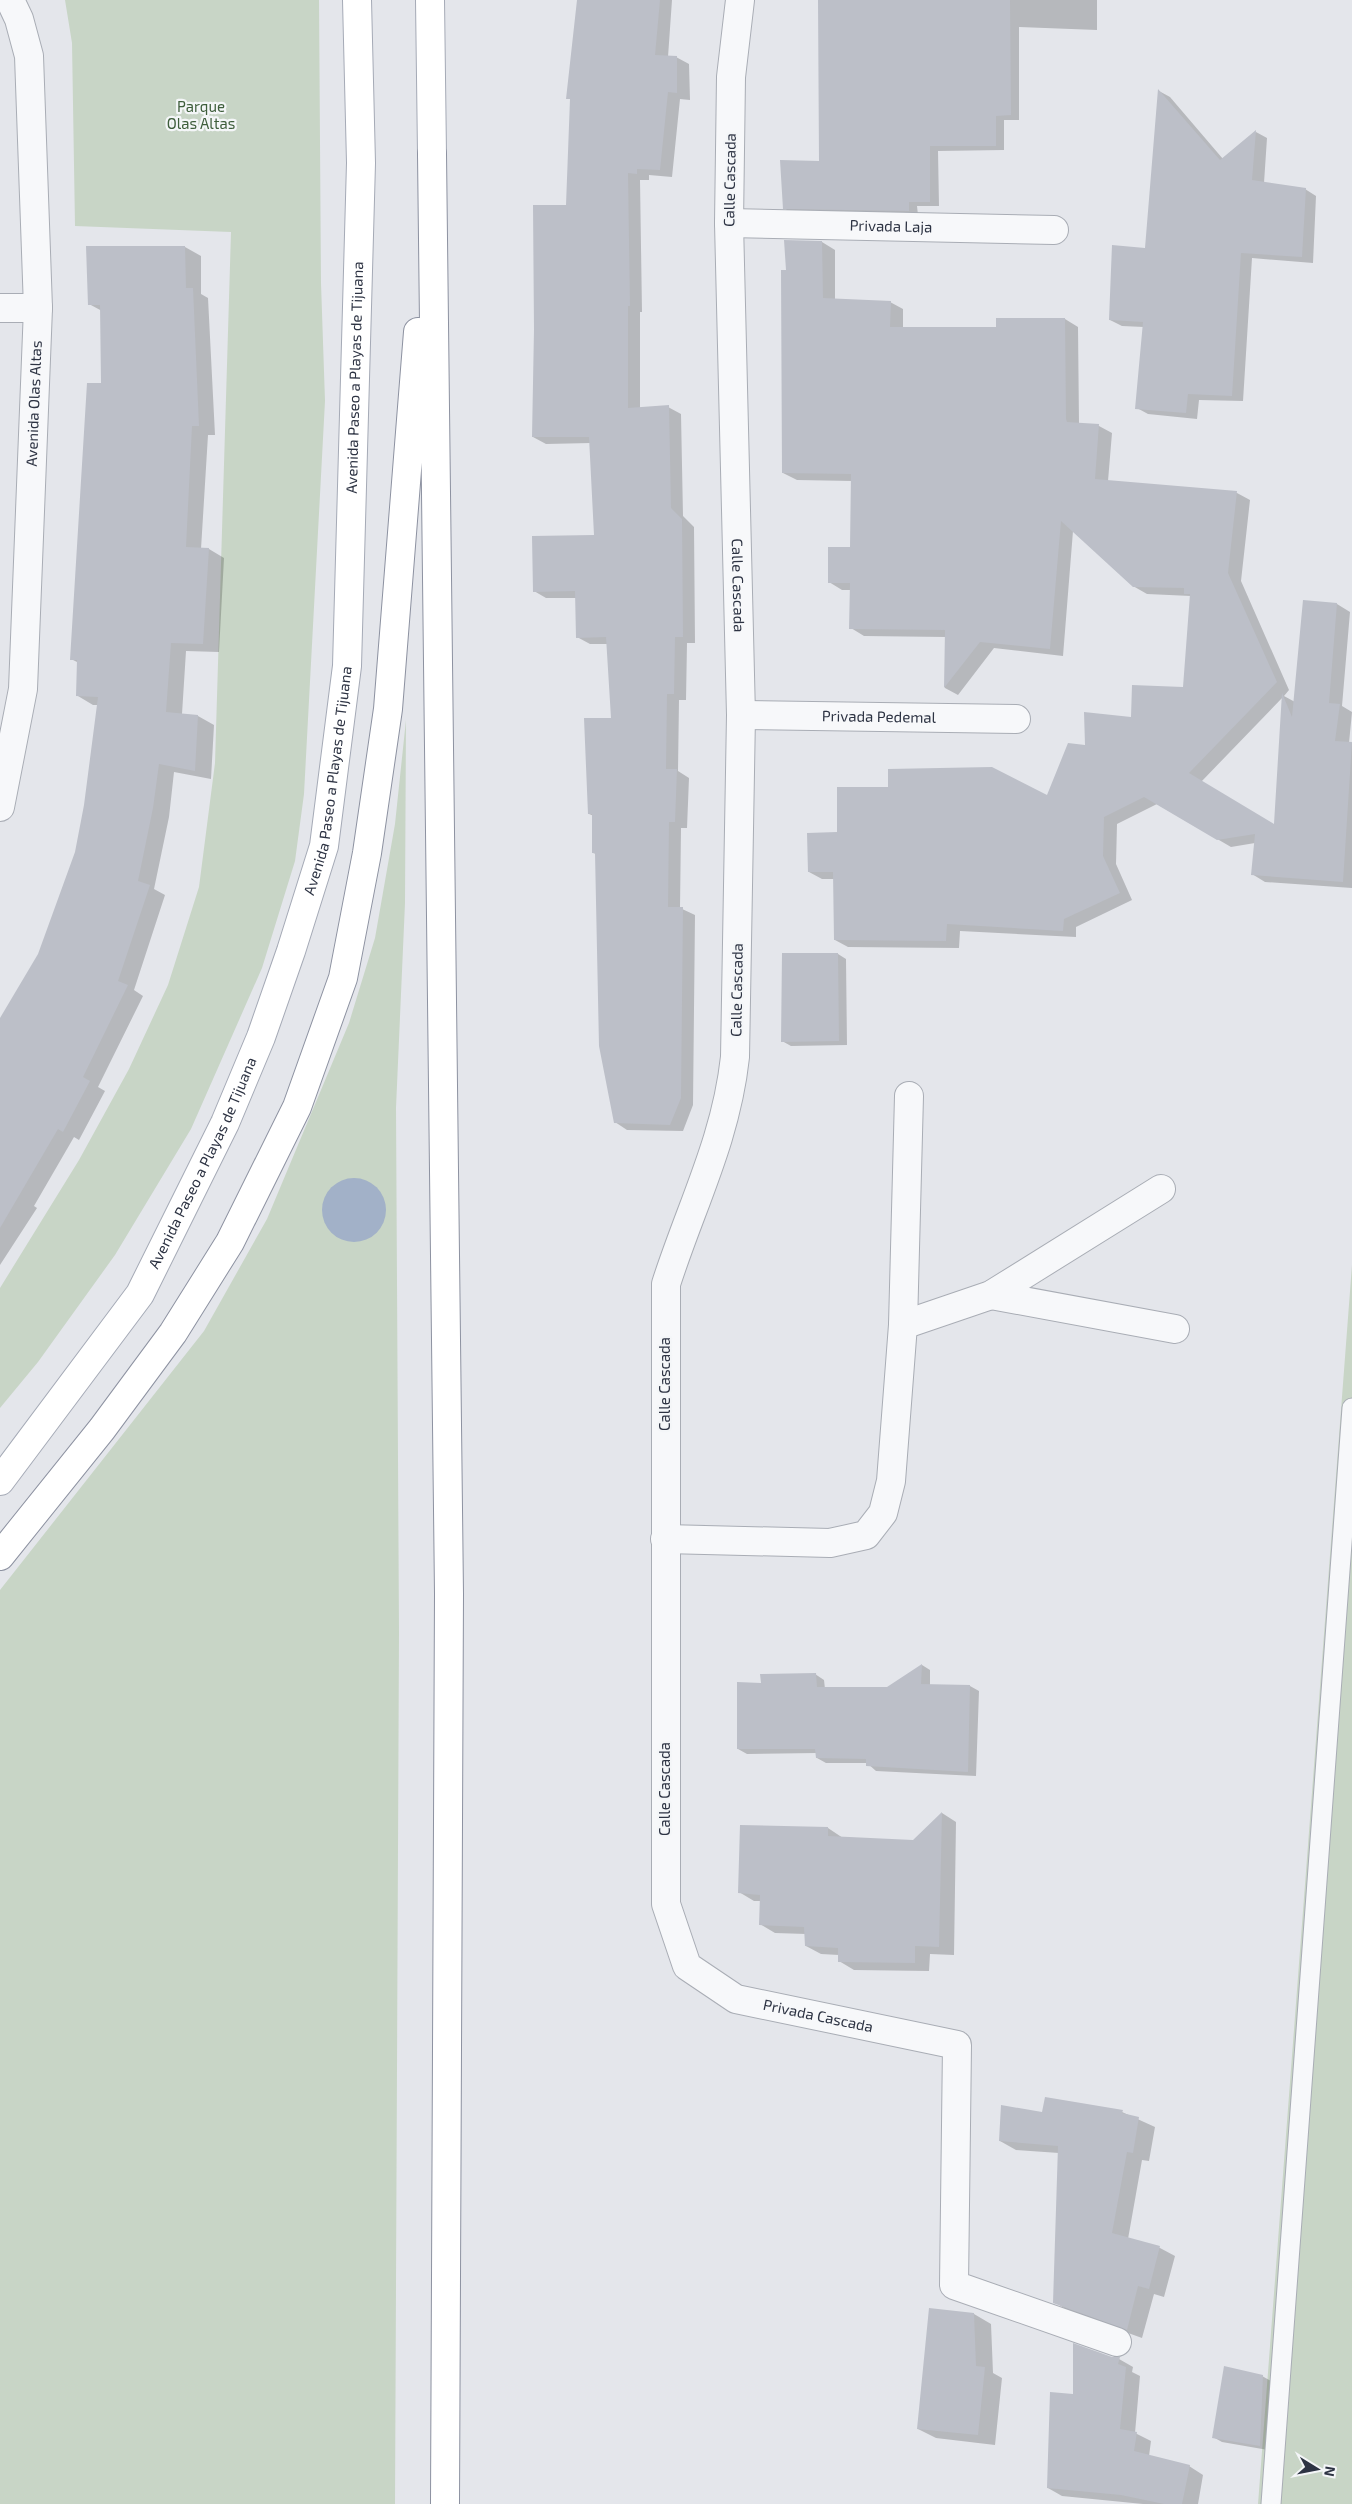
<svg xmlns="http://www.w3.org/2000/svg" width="1352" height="2504" font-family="'Exo 2',sans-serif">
<rect width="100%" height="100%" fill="#e4e6eb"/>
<path fill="#c8d5c6" d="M 65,0 L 319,0 L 321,283 L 325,401 L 304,794 L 295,861 L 262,968 L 191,1129 L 115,1255 L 38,1362 L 0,1408 L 0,1288 L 79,1160 L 129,1069 L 168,985 L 199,887 L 215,763 L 231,232 L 75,226 L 72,43 Z
M 406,720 L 405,903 L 396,1108 L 399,1632 L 395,2504 L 0,2504 L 0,1590 L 204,1331 L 267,1219 L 349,1023 L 375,938 L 395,824 Z
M 1352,1265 L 1352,2504 L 1258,2504 Z"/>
<path fill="#a2b1c8" d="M322 1210a32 32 0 1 1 64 0a32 32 0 1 1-64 0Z"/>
<path fill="#0003" fill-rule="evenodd" d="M 579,0 L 672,0 L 668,57 L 676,57 L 689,64 L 690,100 L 680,99 L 672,177 L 649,175 L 649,180 L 640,180 L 642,312 L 640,312 L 640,408 L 668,407 L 681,414 L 683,516 L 694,527 L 695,643 L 687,643 L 686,700 L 679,700 L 678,771 L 689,778 L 687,828 L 681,828 L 680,908 L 695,915 L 693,1105 L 683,1131 L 627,1130 L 615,1122 L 596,854 L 593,853 L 594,816 L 589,814 L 612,720 L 608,644 L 590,644 L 577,637 L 577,598 L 546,598 L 534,591 L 595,536 L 591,443 L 546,444 L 533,437 L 567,206 L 572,100 L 568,98 Z
M 820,0 L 1097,0 L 1097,30 L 1019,27 L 1019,120 L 1004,120 L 1004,150 L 938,151 L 939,206 L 917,206 L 918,215 L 792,213 L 784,208 L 821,162 Z
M 1159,91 L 1170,97 L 1223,159 L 1256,132 L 1267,138 L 1264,183 L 1305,189 L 1316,196 L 1313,263 L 1252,258 L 1243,401 L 1199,400 L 1197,419 L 1148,414 L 1137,408 L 1144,327 L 1122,326 L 1110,320 L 1146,249 Z
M 822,242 L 835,250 L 835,300 L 890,302 L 903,309 L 903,328 L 997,328 L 1065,319 L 1078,327 L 1079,424 L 1099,426 L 1112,433 L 1108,481 L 1237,493 L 1250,500 L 1241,581 L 1289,690 L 1284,696 L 1295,702 L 1304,601 L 1337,604 L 1350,612 L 1342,706 L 1352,712 L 1349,743 L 1352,743 L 1352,888 L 1265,882 L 1252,874 L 1255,843 L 1231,847 L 1157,804 L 1117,824 L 1116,864 L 1132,900 L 1076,927 L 1076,937 L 960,931 L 959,948 L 848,947 L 835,940 L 834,879 L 822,879 L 809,872 L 839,834 L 1048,796 L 1086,746 L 1184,688 L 1191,596 L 1147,594 L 1133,586 L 1073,531 L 1063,656 L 994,648 L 958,695 L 945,688 L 946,637 L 864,636 L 851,628 L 851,590 L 842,590 L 829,582 L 851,548 L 852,481 L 797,480 L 783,473 L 787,271 ZM 1283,697 L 1275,826 L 1201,782 Z
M 185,247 L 201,256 L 201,294 L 208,298 L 215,435 L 208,435 L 201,549 L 209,549 L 224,558 L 219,652 L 186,651 L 182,714 L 198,716 L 214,725 L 211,779 L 174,772 L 169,817 L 154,889 L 165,895 L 134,990 L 143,996 L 98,1087 L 105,1091 L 79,1140 L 74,1137 L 34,1206 L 37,1208 L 0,1265 L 0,1020 L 39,955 L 76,852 L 85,805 L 98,705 L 93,705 L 78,696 L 79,663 L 71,659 L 102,384 L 102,311 L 89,304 Z
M 838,954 L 846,959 L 847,1045 L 791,1046 L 782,1041 Z
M 922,1665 L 930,1670 L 930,1685 L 970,1686 L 979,1691 L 976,1776 L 876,1771 L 867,1763 L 826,1763 L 817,1758 L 817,1753 L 747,1754 L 738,1749 L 762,1685 L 815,1674 L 824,1680 L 825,1689 L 887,1688 Z
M 942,1813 L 956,1822 L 954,1955 L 930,1954 L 929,1971 L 854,1970 L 839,1961 L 839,1955 L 821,1954 L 806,1946 L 806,1934 L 775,1933 L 760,1924 L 761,1901 L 754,1901 L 739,1892 L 741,1826 L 828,1828 L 843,1838 L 913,1842 Z
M 1122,2112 L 1155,2127 L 1149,2161 L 1142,2160 L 1128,2239 L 1160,2248 L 1175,2256 L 1164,2297 L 1154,2294 L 1142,2338 L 1070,2312 L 1055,2302 L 1059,2153 L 1016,2150 L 1000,2141 L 1043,2114 Z
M 974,2314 L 991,2324 L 993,2373 L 1002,2378 L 995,2445 L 936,2438 L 918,2429 Z
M 1112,2358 L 1119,2359 L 1133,2367 L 1132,2372 L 1140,2376 L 1135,2433 L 1151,2441 L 1149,2456 L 1189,2466 L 1203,2475 L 1198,2504 L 1143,2504 L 1062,2496 L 1048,2488 L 1074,2396 Z
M 1262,2376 L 1271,2381 L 1268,2450 L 1222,2442 L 1213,2437 Z"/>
<path fill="#bcbfc8" d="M 577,0 L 660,0 L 655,55 L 677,56 L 677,93 L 668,92 L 660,170 L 637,169 L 637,174 L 628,173 L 630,306 L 628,306 L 628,408 L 669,405 L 671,508 L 682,519 L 683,637 L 675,637 L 674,694 L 667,694 L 666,769 L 677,769 L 675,822 L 669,822 L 668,907 L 683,907 L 681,1098 L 670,1125 L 614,1123 L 599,1046 L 595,853 L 592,853 L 592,814 L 588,814 L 584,718 L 611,718 L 606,637 L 576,638 L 575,591 L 533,592 L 532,536 L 594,535 L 589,437 L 532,437 L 534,329 L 533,205 L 566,205 L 570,99 L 566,99 Z
M 818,0 L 1010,0 L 1011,115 L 996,116 L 996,146 L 930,146 L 930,202 L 909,202 L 909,211 L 783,209 L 780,160 L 819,161 Z
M 1158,89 L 1220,160 L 1256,130 L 1252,180 L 1306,188 L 1302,257 L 1241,253 L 1232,396 L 1188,394 L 1186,413 L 1135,409 L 1143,322 L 1109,320 L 1112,245 L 1145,248 Z
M 784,240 L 822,241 L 823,298 L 891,301 L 890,327 L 996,327 L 996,318 L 1065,318 L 1066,419 L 1067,422 L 1099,424 L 1095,479 L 1237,491 L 1228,573 L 1277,682 L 1189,773 L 1274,824 L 1282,693 L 1292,717 L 1303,600 L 1337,603 L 1329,703 L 1340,704 L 1335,741 L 1352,742 L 1343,882 L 1251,875 L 1255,834 L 1217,840 L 1144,797 L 1104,817 L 1103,856 L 1120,893 L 1064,919 L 1063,931 L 947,924 L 946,941 L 834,940 L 833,872 L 808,872 L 807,833 L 837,832 L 837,787 L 888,787 L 888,769 L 992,767 L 1047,795 L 1068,743 L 1085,745 L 1084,712 L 1131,717 L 1132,685 L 1183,687 L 1190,594 L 1184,594 L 1184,588 L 1133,587 L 1061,521 L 1050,649 L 980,642 L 944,688 L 945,630 L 849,629 L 850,583 L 828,583 L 828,547 L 850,547 L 851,474 L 782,473 L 781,270 L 786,270 Z
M 86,246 L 185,246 L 186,288 L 193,288 L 199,426 L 192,426 L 186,547 L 209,548 L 203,644 L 171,643 L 166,712 L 198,715 L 195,771 L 159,764 L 153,808 L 138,881 L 150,885 L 118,981 L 128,985 L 83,1077 L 90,1081 L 63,1132 L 58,1129 L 0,1228 L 0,1018 L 38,954 L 75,852 L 84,805 L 98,697 L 76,696 L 77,660 L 70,660 L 87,383 L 101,383 L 100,305 L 88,305 Z
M 782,953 L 838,953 L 839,1041 L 781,1042 Z
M 922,1664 L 921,1684 L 970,1685 L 968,1772 L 866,1766 L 866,1759 L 816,1758 L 815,1749 L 737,1749 L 737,1682 L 761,1683 L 760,1674 L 816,1673 L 817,1687 L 887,1687 Z
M 942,1812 L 939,1947 L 915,1946 L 915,1963 L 838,1962 L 838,1948 L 805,1946 L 804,1927 L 759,1925 L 760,1895 L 738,1893 L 740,1825 L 828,1827 L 828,1836 L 913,1840 Z
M 1045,2097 L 1123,2110 L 1122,2113 L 1139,2117 L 1133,2153 L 1127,2152 L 1112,2233 L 1160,2246 L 1149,2289 L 1138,2286 L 1127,2330 L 1053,2303 L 1058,2146 L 999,2141 L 1001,2105 L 1042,2112 Z
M 929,2308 L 974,2313 L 976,2366 L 985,2367 L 978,2435 L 917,2429 Z
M 1073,2343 L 1112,2357 L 1120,2357 L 1118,2364 L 1126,2367 L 1120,2429 L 1137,2432 L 1134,2451 L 1190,2465 L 1182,2504 L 1164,2504 L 1121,2495 L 1047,2488 L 1050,2392 L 1073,2394 Z
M 1224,2366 L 1263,2375 L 1260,2446 L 1212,2438 Z"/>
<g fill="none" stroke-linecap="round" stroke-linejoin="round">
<defs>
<path id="lane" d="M 1271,2504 L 1352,1408"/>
<g id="street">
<path id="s1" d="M 740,0 L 731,77 L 729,223 L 741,715 L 735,1057 C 726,1140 691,1206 666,1284 L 666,1904 L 687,1966 L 736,1999 L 957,2045 L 954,2285 L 1117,2342"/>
<path id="s2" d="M 729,223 L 1054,230"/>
<path d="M 0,308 L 38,308"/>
<path id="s3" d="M 741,715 L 1016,719"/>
<path id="s4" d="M 0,807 L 23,689 L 38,308 L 29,56 L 19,19 L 10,0"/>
<path d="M 991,1295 L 1175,1329"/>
<path d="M 903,1325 L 991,1295 L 1161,1189"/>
<path d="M 665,1539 L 830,1543 L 866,1535 L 883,1513 L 891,1481 L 903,1325 L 909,1096"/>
</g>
<g id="primary">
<path d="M 430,0 L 432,154"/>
<path id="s5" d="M 0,1481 L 140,1294 L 225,1123 L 261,1037 L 291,951 L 324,846 L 347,666 L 361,163 L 357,0"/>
</g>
<path id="highway" d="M 432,154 L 449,1594 L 445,2504
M 0,1556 L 102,1429 L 173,1333 L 230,1242 L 297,1107 L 343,978 L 367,853 L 388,709 L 418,332"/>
</defs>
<use href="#lane" stroke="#a9adb5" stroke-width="21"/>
<use href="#street" stroke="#a9adb5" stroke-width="30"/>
<use href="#primary" stroke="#a5aab6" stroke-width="30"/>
<use href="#highway" stroke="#8d92a1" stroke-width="30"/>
<use href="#lane" stroke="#f7f8fa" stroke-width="19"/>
<use href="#street" stroke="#f7f8fa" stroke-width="28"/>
<use href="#primary" stroke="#fff" stroke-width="28"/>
<use href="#highway" stroke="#fff" stroke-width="28"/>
</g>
<g text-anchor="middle" stroke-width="4.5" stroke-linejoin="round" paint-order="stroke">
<g font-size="15" fill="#3e5e3b" stroke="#f4f6f8">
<text x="201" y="112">Parque<tspan x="201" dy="17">Olas Altas</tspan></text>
</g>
<g font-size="15" fill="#2d3343" stroke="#f4f6f8">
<text transform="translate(730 180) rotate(-89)" y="5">Calle Cascada</text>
<text dy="5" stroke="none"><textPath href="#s2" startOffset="162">Privada Laja</textPath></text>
<text dy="5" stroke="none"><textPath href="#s5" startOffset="1189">Avenida Paseo a Playas de Tijuana</textPath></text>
<text dy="5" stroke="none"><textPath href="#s4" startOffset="406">Avenida Olas Altas</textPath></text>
<text dy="5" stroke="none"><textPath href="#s1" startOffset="586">Calle Cascada</textPath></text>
<text dy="5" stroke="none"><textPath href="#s3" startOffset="138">Privada Pedemal</textPath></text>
<text dy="5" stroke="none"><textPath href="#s5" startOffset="784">Avenida Paseo a Playas de Tijuana</textPath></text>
<text transform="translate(737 990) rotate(-89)" y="5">Calle Cascada</text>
<text dy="5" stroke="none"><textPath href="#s5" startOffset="379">Avenida Paseo a Playas de Tijuana</textPath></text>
<text transform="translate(665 1384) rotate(-90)" y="5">Calle Cascada</text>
<text transform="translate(665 1789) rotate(-90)" y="5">Calle Cascada</text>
<text dy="5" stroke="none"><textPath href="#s1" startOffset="2124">Privada Cascada</textPath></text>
</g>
</g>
<g transform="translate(1317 2469) rotate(100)" stroke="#f4f6f8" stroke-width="4" paint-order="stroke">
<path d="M0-4L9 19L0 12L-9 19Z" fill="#2d3343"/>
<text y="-8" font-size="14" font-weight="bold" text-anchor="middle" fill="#2d3343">N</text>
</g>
</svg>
